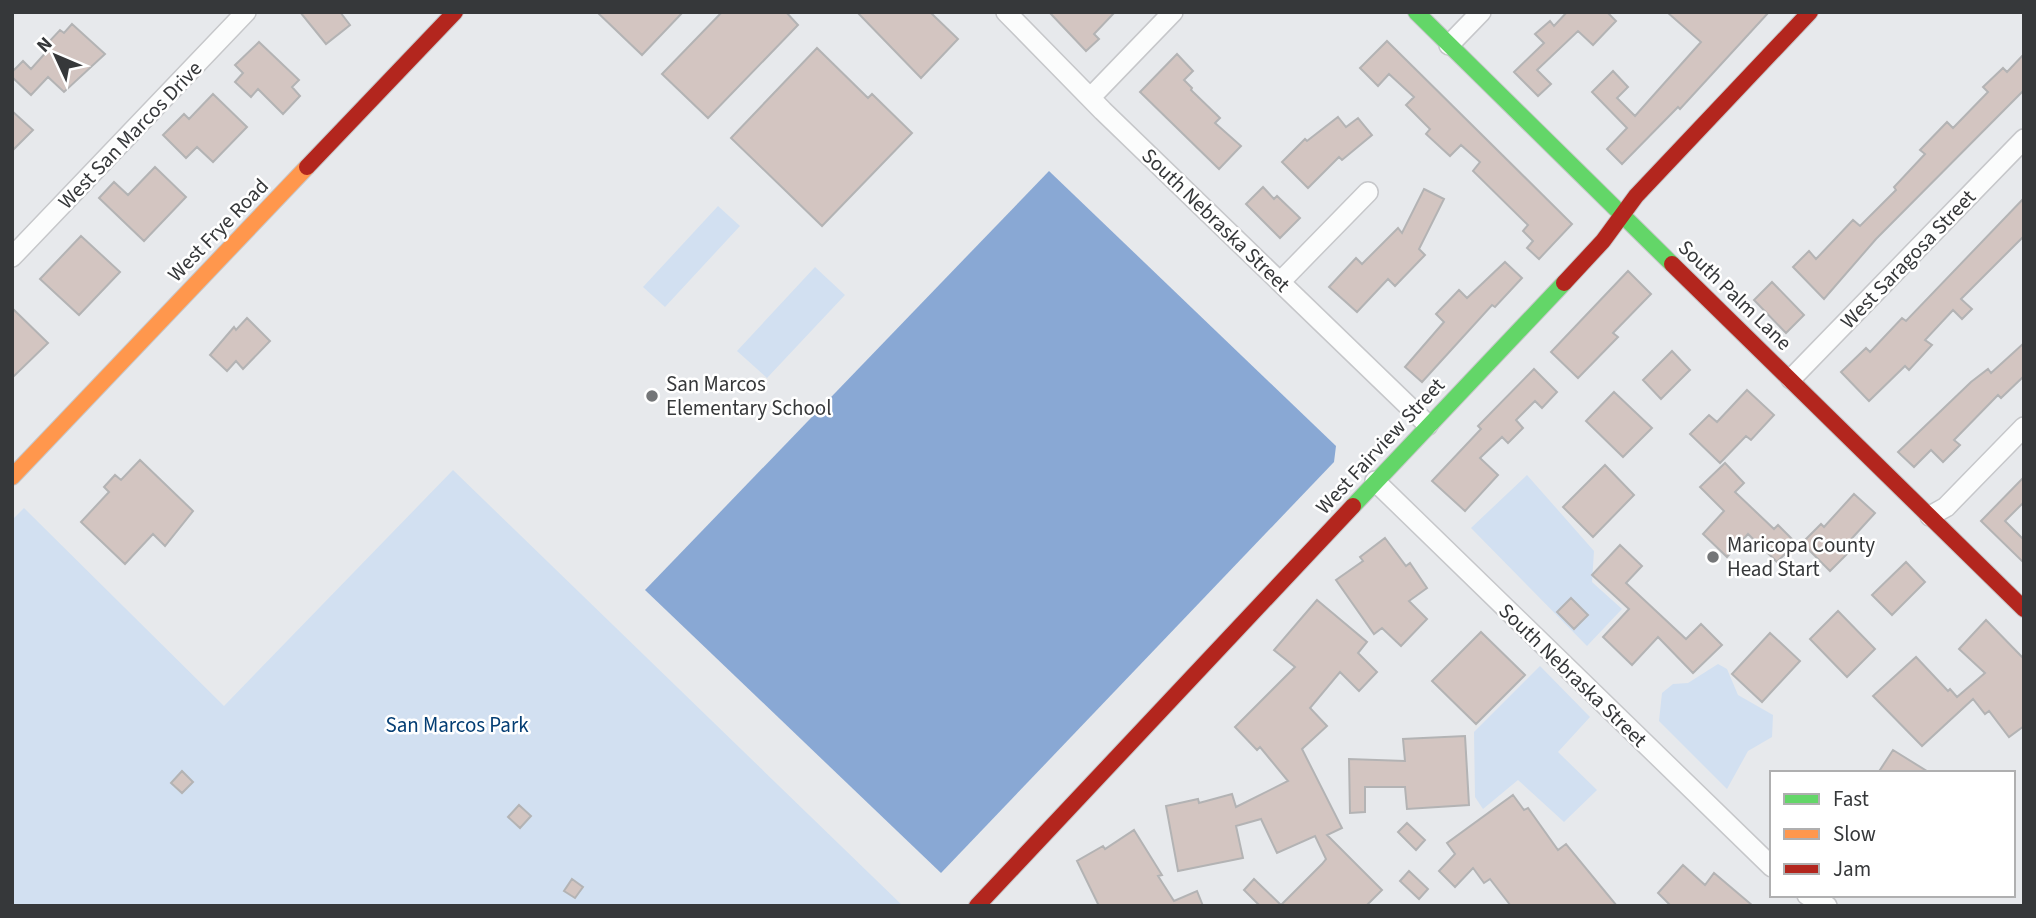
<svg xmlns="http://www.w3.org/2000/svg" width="2036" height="918" font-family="'Source Sans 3',sans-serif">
<rect width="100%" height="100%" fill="#e7e9ec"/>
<path fill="#d2e0f1" d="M 718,206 L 740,226 L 665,307 L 643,287 Z
M 815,267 L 845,295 L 767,378 L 737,351 Z
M 453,470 L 903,906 L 12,906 L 12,520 L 24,508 L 224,706 Z
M 1527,475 L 1594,551 L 1592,582 L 1622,609 L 1587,646 L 1471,528 Z
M 1718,664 L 1727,669 L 1738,695 L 1773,715 L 1772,737 L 1748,751 L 1727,789 L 1659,721 L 1662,693 L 1673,684 L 1688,683 Z
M 1540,666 L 1590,717 L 1558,752 L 1597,790 L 1564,822 L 1518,780 L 1483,809 L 1475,797 L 1474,732 Z"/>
<path fill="#89a8d4" d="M 1049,171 L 1336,446 L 1334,462 L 941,873 L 645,590 Z"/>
<path fill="#d3c5c1" stroke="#b3b3b4" stroke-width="2" d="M 300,12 L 340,12 L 350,25 L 326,44 Z
M 597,12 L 683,12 L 642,55 Z
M 722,12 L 786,12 L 798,25 L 708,118 L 662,74 Z
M 857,12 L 930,12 L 958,39 L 921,78 Z
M 1049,12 L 1115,12 L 1094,34 L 1099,39 L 1086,51 Z
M 1567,12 L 1607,12 L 1616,21 L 1593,45 L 1578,31 L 1537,70 L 1551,84 L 1538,96 L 1514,72 L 1544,43 L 1535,34 L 1550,21 L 1554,26 Z
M 1667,12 L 1769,12 L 1680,109 L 1678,107 L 1622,164 L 1607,149 L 1627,128 L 1592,92 L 1613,71 L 1628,87 L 1617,98 L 1635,116 L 1701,42 Z
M 72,24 L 105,54 L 64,92 L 48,77 L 31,95 L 12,77 L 12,72 L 23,61 L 31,69 L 49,49 L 45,46 L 60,30 L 64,33 Z
M 1387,41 L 1572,224 L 1539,259 L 1527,248 L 1533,241 L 1523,231 L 1528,225 L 1473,171 L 1480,162 L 1461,145 L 1450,156 L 1426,134 L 1430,129 L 1406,105 L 1414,97 L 1389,74 L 1378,86 L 1360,68 Z
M 259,42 L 299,80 L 292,87 L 300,96 L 283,114 L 258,89 L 251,97 L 235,82 L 243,73 L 235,65 Z
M 817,48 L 868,98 L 872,94 L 912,133 L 822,226 L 731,138 Z
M 1177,54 L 1193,71 L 1184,80 L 1192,88 L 1191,90 L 1220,118 L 1215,123 L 1241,146 L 1219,169 L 1140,92 Z
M 2024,54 L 2024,90 L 1876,239 L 1824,299 L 1793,267 L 1809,251 L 1816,259 L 1853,220 L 1860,226 L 1896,190 L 1894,187 L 1925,154 L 1920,150 L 1947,122 L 1953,128 L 1988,92 L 1983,87 L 2003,68 L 2007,72 Z
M 213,94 L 247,127 L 213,162 L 197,147 L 186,158 L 163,135 L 184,114 L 189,119 Z
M 12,111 L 33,130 L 12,151 Z
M 1338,117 L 1346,127 L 1358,118 L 1372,135 L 1342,160 L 1339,157 L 1308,188 L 1282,162 L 1305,139 L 1307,141 Z
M 155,167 L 186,197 L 144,241 L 99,198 L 114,182 L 128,195 Z
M 1263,187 L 1274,199 L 1277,196 L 1300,218 L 1280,238 L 1246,204 Z
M 1424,189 L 1444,199 L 1419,249 L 1425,255 L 1395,286 L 1388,279 L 1357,312 L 1329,287 L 1356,258 L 1362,264 L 1398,228 L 1402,233 Z
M 2024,198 L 2024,236 L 1961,299 L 1972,309 L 1962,319 L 1953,310 L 1925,340 L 1932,345 L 1909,370 L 1905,366 L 1869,401 L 1841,372 L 1866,348 L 1870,352 L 1902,318 L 1906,321 Z
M 81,236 L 120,272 L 79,315 L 40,279 Z
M 1505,262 L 1522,278 L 1495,307 L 1492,305 L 1422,382 L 1405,367 L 1444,322 L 1436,314 L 1459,290 L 1467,298 Z
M 1628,271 L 1651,294 L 1613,333 L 1618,337 L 1578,378 L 1551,352 Z
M 1772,282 L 1804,315 L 1786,333 L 1754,300 Z
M 12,308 L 48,343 L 12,378 Z
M 247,318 L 270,341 L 243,369 L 236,361 L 227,371 L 210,355 L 234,327 L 236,330 Z
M 2024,343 L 2024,376 L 2001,398 L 1998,395 L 1954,440 L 1960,445 L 1943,462 L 1931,450 L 1914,467 L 1898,452 L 1971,382 L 1988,369 L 1991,373 Z
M 1672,351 L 1690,370 L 1661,399 L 1643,380 Z
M 1534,369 L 1557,392 L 1542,408 L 1535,401 L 1516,420 L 1523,428 L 1508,443 L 1502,437 L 1480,458 L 1498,475 L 1465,511 L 1432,481 L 1481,429 L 1478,426 Z
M 1747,390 L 1774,415 L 1751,440 L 1746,436 L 1720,463 L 1690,434 L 1709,415 L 1717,422 Z
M 1614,392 L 1652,428 L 1623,457 L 1586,421 Z
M 140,460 L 193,511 L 165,546 L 153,534 L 125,564 L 81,522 L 109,492 L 104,487 L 115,475 L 121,480 Z
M 1725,463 L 1744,483 L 1735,492 L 1774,529 L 1778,525 L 1796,543 L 1777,562 L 1748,534 L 1727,557 L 1703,534 L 1724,511 L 1700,487 Z
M 1605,465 L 1634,495 L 1593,537 L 1563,507 Z
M 2024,477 L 2024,502 L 2005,521 L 2024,540 L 2024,563 L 1981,521 Z
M 1854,494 L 1875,513 L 1844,547 L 1849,552 L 1830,571 L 1802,543 L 1821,524 L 1824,527 Z
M 1385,538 L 1406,566 L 1410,563 L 1427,588 L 1409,601 L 1427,619 L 1401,646 L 1382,628 L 1374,634 L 1336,580 L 1363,561 L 1360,557 Z
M 1620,545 L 1642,566 L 1626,583 L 1686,639 L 1701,624 L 1722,645 L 1693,673 L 1658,637 L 1632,665 L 1603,637 L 1629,609 L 1592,575 Z
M 1906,562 L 1925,582 L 1892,615 L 1872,595 Z
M 1571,598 L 1588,615 L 1574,629 L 1557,612 Z
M 1317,600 L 1367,642 L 1358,653 L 1377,672 L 1359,691 L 1340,672 L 1310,708 L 1327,726 L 1302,749 L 1342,828 L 1327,835 L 1382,890 L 1366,906 L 1260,906 L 1244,890 L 1254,879 L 1281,905 L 1322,864 L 1326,859 L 1315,836 L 1277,853 L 1261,819 L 1236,826 L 1243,858 L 1178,871 L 1166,806 L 1198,799 L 1199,803 L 1232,794 L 1236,807 L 1288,781 L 1260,747 L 1257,750 L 1235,727 L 1295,667 L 1274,650 Z
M 1838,611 L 1875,649 L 1847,677 L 1810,639 Z
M 1986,620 L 2024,659 L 2024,726 L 2009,737 L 1989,711 L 1985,714 L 1973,699 L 1922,746 L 1873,696 L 1916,657 L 1948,691 L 1950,689 L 1957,697 L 1985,673 L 1959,649 Z
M 1481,632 L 1525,675 L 1476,724 L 1432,681 Z
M 1770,633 L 1800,661 L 1762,702 L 1732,674 Z
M 1465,736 L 1469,805 L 1407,809 L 1405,787 L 1365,787 L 1365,812 L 1350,813 L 1349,759 L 1405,761 L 1403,739 Z
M 1893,750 L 1930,773 L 1878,773 Z
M 182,771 L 193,782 L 182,793 L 171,783 Z
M 1513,795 L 1524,810 L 1528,808 L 1558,850 L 1566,844 L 1617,906 L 1511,906 L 1490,879 L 1484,883 L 1473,868 L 1455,887 L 1439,871 L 1455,854 L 1447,843 Z
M 519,805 L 531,816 L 520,828 L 508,817 Z
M 1407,823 L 1425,840 L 1416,850 L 1398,832 Z
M 1134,830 L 1162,875 L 1158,876 L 1174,901 L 1197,891 L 1203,906 L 1099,906 L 1077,861 L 1103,846 L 1105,849 Z
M 1683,865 L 1705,885 L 1714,873 L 1753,906 L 1671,906 L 1658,893 Z
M 1409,871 L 1428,889 L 1419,899 L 1400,881 Z
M 572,879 L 583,887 L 575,898 L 564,891 Z"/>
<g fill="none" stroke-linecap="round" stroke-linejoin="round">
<defs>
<path id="street" d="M 1006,12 L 1103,111 L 1428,425
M 1449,45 L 1481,12
M 1091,97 L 1173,12
M 12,257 L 246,12
M 1280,282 L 1368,192
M 1791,379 L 2024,139
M 1375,481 L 1772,867
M 1930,516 L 1946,507 L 2024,427
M 1807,895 L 1827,906"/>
<path id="fast" d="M 1416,12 L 1672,264
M 1353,506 L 1564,283"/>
<path id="slow" d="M 12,477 L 307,167"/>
<path id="jam" d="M 307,167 L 455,12
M 1672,264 L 2024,609
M 1564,283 L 1603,241 L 1636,196 L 1810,12
M 977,906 L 1353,506"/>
</defs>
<use href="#street" stroke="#c6c7ca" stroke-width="22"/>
<use href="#fast" stroke="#c6c7ca" stroke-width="18"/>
<use href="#slow" stroke="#c6c7ca" stroke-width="18"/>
<use href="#jam" stroke="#c6c7ca" stroke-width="18"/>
<use href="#street" stroke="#fbfcfc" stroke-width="19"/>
<use href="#fast" stroke="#63d668" stroke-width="16"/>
<use href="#slow" stroke="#ff974d" stroke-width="16"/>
<use href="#jam" stroke="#b3261e" stroke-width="16"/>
</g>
<g fill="#747678" stroke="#fff" stroke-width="2.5">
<circle cx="652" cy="396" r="7"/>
<circle cx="1713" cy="557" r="7"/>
</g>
<g text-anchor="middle" stroke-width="5" stroke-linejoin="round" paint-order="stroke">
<g font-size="21" fill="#36383a" stroke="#fff">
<text transform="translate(130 135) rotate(-46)" y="7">West San Marcos Drive</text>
<text transform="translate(1216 220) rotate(44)" y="7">South Nebraska Street</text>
<text transform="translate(218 230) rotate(-46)" y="7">West Frye Road</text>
<text transform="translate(1908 259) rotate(-46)" y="7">West Saragosa Street</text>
<text transform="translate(1735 295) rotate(44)" y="7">South Palm Lane</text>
<text transform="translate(1380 446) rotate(-47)" y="7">West Fairview Street</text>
<text transform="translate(1573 675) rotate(44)" y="7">South Nebraska Street</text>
</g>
<g font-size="21" fill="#36383a" stroke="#fff" text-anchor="start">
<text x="666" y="391">San Marcos<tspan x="666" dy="24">Elementary School</tspan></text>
<text x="1727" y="552">Maricopa County<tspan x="1727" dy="24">Head Start</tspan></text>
</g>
<g font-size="21" fill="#043e74" stroke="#fff">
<text x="457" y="732">San Marcos Park</text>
</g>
</g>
<rect width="2036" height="918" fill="none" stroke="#36383a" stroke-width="28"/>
<rect x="1770" y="771" width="245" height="126" fill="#ffffff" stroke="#afafb0" stroke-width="2"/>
<rect x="1784" y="794" width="35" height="10" fill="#63d668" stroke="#afafb0" stroke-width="2"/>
<text x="1833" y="806" font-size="21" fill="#36383a">Fast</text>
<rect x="1784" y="829" width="35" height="10" fill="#ff974d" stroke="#afafb0" stroke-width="2"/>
<text x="1833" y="841" font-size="21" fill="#36383a">Slow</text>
<rect x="1784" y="864" width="35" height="10" fill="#b3261e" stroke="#afafb0" stroke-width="2"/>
<text x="1833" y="876" font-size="21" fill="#36383a">Jam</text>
<g transform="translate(56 56) rotate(314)" stroke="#ffffff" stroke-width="5" paint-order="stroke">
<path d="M0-5L12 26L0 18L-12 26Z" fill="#36383a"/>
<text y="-10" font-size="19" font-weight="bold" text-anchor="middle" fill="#36383a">N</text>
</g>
</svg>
